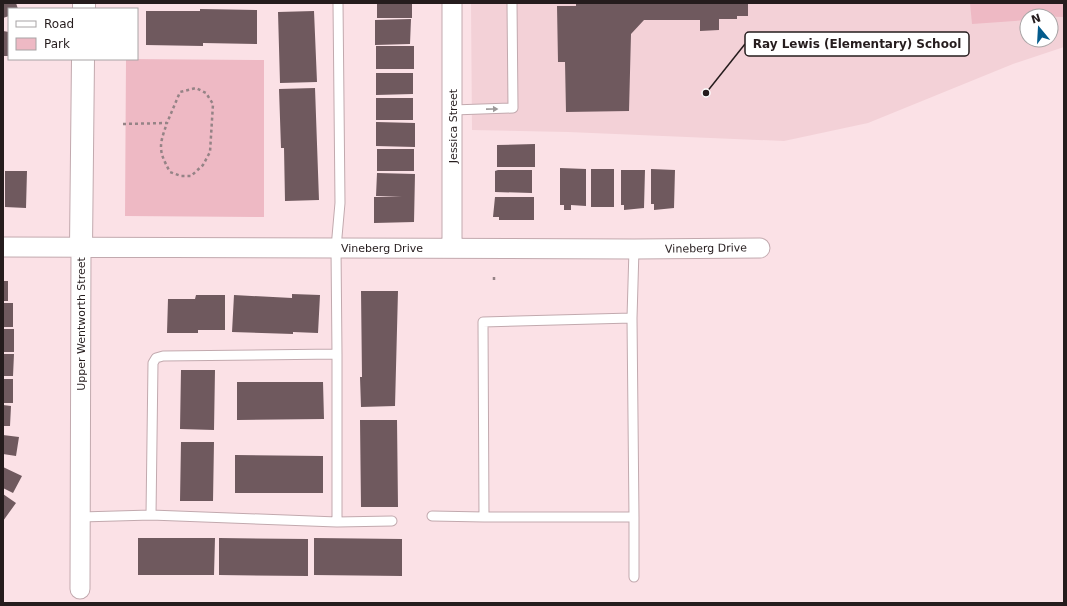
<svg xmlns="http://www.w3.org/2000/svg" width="1067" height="606" font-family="'DejaVu Sans',sans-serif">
<rect width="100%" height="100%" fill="#fbe1e6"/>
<path fill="#f3d1d7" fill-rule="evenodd" d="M 471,3 L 1064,3 L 1064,47 L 1013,64 L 868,123 L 784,141 L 568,132 L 472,130 ZM 1027,16 L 1051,16 L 1051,40 L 1027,40 Z"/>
<path fill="#eeb9c4" d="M 970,3 L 1064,3 L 1064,17 L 1027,16 L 1027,20 L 972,24 Z
M 126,59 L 264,60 L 264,217 L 125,216 Z"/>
<path fill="#6f595e" d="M 3,3 L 16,3 L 18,9 L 9,9 L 9,16 L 3,18 Z
M 377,3 L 412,3 L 412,18 L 377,18 Z
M 576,3 L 748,3 L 748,16 L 737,16 L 737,19 L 719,19 L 719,30 L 700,31 L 700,20 L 644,20 L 631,34 L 629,111 L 566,112 L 565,62 L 558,62 L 557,6 L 576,6 Z
M 200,9 L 257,10 L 257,44 L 203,43 L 203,46 L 146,45 L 146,11 L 200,11 Z
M 314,11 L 317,82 L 280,83 L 278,12 Z
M 411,19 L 410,44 L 375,45 L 375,20 Z
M 3,31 L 9,32 L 9,56 L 3,56 Z
M 376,46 L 414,46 L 414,69 L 376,69 Z
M 376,73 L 413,73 L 413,94 L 376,95 Z
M 315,88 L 319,200 L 285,201 L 284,148 L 281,148 L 279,89 Z
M 376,98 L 413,98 L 413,120 L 376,120 Z
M 376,122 L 415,123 L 415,147 L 376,146 Z
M 535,144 L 535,167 L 497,167 L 497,145 Z
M 377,149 L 414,149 L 414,171 L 377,171 Z
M 560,168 L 586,169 L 586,206 L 571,205 L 571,210 L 564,210 L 564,205 L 560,205 Z
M 591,169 L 614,169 L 614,207 L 591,207 Z
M 651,169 L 675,170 L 674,208 L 654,210 L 654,204 L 651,204 Z
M 498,170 L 532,170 L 532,193 L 495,192 L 495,171 Z
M 621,170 L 645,170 L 644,208 L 624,210 L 624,205 L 621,205 Z
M 5,171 L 27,171 L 26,208 L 5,207 Z
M 377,173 L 415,174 L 414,222 L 374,223 L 374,197 L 402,197 L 376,196 Z
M 495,197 L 534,197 L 534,220 L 499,220 L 499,217 L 493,217 Z
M 3,281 L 8,281 L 8,301 L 3,301 Z
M 361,291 L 398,291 L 395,406 L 361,407 L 360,377 L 362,377 Z
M 292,294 L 320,295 L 318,333 L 293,332 L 293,334 L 232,332 L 234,295 L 292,298 Z
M 196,295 L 225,295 L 225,330 L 198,330 L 198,333 L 167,333 L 168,299 L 195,299 Z
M 3,303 L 13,303 L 13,327 L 3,327 Z
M 3,329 L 14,329 L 14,352 L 3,352 Z
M 3,354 L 14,354 L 13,376 L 3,376 Z
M 181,370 L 215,370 L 214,430 L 180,429 Z
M 3,379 L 13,379 L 13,403 L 3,403 Z
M 237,382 L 323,382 L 324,419 L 237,420 Z
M 3,405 L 11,406 L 10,426 L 3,426 Z
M 360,420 L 397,420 L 398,507 L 361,507 Z
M 3,435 L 19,437 L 16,456 L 3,454 Z
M 181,442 L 214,442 L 213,501 L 180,501 Z
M 235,455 L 323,456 L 323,493 L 235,493 Z
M 3,467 L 22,476 L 13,493 L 3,488 Z
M 3,494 L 16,503 L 3,521 Z
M 138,538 L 215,538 L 214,575 L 138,575 Z
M 219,538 L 308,539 L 308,576 L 219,575 Z
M 314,538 L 402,539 L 402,576 L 314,575 Z"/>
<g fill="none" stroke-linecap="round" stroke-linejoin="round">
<defs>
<path id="lane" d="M 453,110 L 513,108 L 512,3
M 632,318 L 483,322 L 484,517 L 634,517 L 632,318 L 634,249
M 151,515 L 153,363 L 156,358 L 163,356 L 337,354 L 336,248 L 340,203 L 338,3
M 432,516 L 484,517
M 81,517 L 151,515 L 337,522 L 392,521
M 634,517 L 634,577
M 337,522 L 337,354"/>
<path id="street" d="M 3,247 L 634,249 L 760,248
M 452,248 L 452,3
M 80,589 L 81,246"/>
<path id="secondary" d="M 84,9 L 84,3
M 81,246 L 83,59"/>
</defs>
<use href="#lane" stroke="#c2a9ae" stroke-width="11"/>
<use href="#street" stroke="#c2a9ae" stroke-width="21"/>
<use href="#secondary" stroke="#c2a9ae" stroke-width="24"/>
<path stroke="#958386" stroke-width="2.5" stroke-dasharray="3 3" stroke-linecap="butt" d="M 123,124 L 167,123 L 180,92 L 196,88 L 206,93 L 213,104 L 210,152 L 203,165 L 191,176 L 181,176 L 170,172 C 158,150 159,146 167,123
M 494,280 L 494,274"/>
<use href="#lane" stroke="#fff" stroke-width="9"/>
<use href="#street" stroke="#fff" stroke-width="19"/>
<use href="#secondary" stroke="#fff" stroke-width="22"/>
</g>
<defs><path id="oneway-solid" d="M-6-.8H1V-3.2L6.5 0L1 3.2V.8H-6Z"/></defs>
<use fill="#9d9999" href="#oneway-solid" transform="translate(492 109) rotate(-1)"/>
<g text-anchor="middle" stroke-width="4" stroke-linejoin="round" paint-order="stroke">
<g font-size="11" fill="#251c1d" stroke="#fff">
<text transform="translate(453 126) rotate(-90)" y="4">Jessica Street</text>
<text x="382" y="252">Vineberg Drive</text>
<text transform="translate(706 248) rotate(-1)" y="4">Vineberg Drive</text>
<text transform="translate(81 324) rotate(-90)" y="4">Upper Wentworth Street</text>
</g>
</g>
<path fill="none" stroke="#251c1d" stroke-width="1.5" d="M706 93L745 44"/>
<circle fill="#251c1d" stroke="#fff" stroke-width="1.5" cx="706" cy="93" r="4"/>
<rect fill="#fff" stroke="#251c1d" stroke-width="1.5" x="745" y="32" width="224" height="24" rx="4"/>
<g font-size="12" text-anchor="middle" font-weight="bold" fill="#251c1d">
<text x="857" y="48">Ray Lewis (Elementary) School</text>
</g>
<rect width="1067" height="606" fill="none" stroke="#251c1d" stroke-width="8"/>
<rect x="8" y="8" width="130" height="52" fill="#ffffff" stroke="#a8a4a5"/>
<rect x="16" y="21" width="20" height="6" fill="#ffffff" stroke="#a8a4a5"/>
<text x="44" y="28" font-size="12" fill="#251c1d">Road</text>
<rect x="16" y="38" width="20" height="12" fill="#eeb9c4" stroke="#a8a4a5"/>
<text x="44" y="48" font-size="12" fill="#251c1d">Park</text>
<g transform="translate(1039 28) rotate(342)"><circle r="19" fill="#ffffff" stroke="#a8a4a5"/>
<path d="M0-3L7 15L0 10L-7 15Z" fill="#035b8c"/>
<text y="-6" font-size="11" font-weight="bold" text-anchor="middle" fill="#251c1d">N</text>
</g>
</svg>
